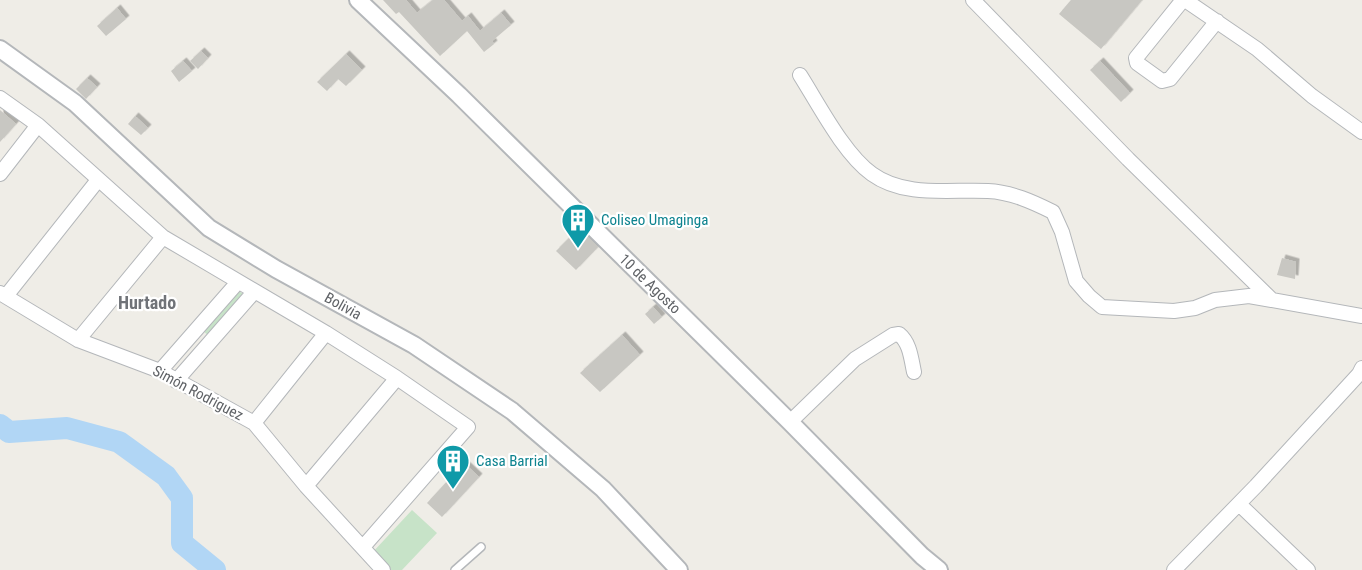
<svg xmlns="http://www.w3.org/2000/svg" width="1362" height="570" font-family="'Roboto Condensed',sans-serif">
<defs>
<filter id="shadow"><feDropShadow dx="3.5" dy="-3.5" stdDeviation="0" flood-color="#0004"/></filter>
</defs>
<rect width="100%" height="100%" fill="#efede7"/>
<path fill="#c7e3c8" d="M 237,289 L 244,295 L 209,336 L 202,330 Z
M 412,510 L 437,533 L 402,570 L 391,570 L 372,553 Z"/>
<g fill="none" stroke-linecap="round" stroke-linejoin="round">
<path stroke="#b1d6f5" stroke-width="22" d="M 0,425 L 9,432 L 67,428 L 119,442 L 166,476 L 182,498 L 182,543 L 215,570"/>
</g>
<path fill="#c8c7c2" filter="url(#shadow)" d="M 383,0 L 406,0 L 417,13 L 433,0 L 444,0 L 462,21 L 468,16 L 480,31 L 501,13 L 511,25 L 492,41 L 494,44 L 484,52 L 467,31 L 440,56 L 399,12 L 396,14 Z
M 1071,0 L 1142,0 L 1101,49 L 1059,14 Z
M 117,8 L 126,19 L 106,36 L 97,26 Z
M 201,51 L 208,58 L 198,69 L 190,61 Z
M 346,54 L 362,70 L 346,86 L 338,79 L 327,91 L 317,82 Z
M 183,61 L 192,71 L 179,82 L 171,71 Z
M 1100,61 L 1130,93 L 1121,102 L 1090,70 Z
M 87,78 L 97,87 L 86,99 L 76,89 Z
M 0,110 L 16,124 L 0,142 Z
M 135,116 L 148,128 L 141,135 L 128,124 Z
M 579,228 L 598,247 L 576,270 L 556,251 Z
M 1282,258 L 1296,262 L 1295,279 L 1277,275 Z
M 653,307 L 662,317 L 654,324 L 645,314 Z
M 622,335 L 640,355 L 600,392 L 580,373 Z
M 464,463 L 479,477 L 442,517 L 427,503 Z"/>
<g fill="none" stroke-linecap="round" stroke-linejoin="round">
<defs>
<path id="service" d="M 455,570 L 481,547"/>
<path id="minor" d="M 973,0 L 1128,159 L 1271,299
M 1185,0 L 1257,49 L 1312,96 L 1362,132
M 1185,0 L 1182,1 L 1136,58 L 1137,63 L 1162,81 L 1170,79 L 1217,21
M 800,75 C 819,105 844,154 872,174 C 905,198 951,189 988,191 C 1011,192 1033,202 1053,212 L 1062,232 L 1076,281 L 1089,296 L 1102,307 L 1174,311 L 1195,308 L 1215,300 L 1249,296 L 1362,316
M 0,98 L 38,125 L 163,237 L 326,333 L 397,378 L 468,427 L 363,547
M 0,174 L 38,125
M 0,293 L 78,340 L 160,371 L 254,423 L 306,486 L 383,570
M 6,296 L 98,180
M 78,340 L 163,237
M 160,371 L 238,282
M 176,381 L 254,292
M 790,422 L 855,359 L 893,335 L 899,334 C 910,343 911,358 914,372
M 254,423 L 326,333
M 306,486 L 397,378
M 1239,504 L 1308,570
M 1174,570 L 1256,486 L 1359,374 L 1362,368"/>
<path id="tertiary" d="M 358,0 L 459,95 L 790,422 L 922,556 L 939,570
M 0,49 L 75,103 L 209,228 L 276,269 L 414,345 L 512,411 L 603,489 L 679,570"/>
</defs>
<use href="#service" stroke="#b4b7ba" stroke-width="10"/>
<use href="#minor" stroke="#b4b7ba" stroke-width="16"/>
<use href="#tertiary" stroke="#b4b7ba" stroke-width="20"/>
<use href="#service" stroke="#fff" stroke-width="7"/>
<use href="#minor" stroke="#fff" stroke-width="14"/>
<use href="#tertiary" stroke="#fff" stroke-width="16"/>
</g>
<defs>
<symbol id="building-pin" viewBox="-11 -11 22 30"><path d="M0 17L-7.5 6A9.5 9.5 0 1 1 7.5 6Z" fill="#0f9aa8" stroke="#fff"/><path d="M-4-6H4V6H1V3H-1V6H-4ZM-2.5-4.3h1.7v1.8h-1.7ZM.8-4.3h1.7v1.8H.8ZM-2.5-1h1.7V.8h-1.7ZM.8-1h1.7V.8H.8Z" fill="#fff"/></symbol>
</defs>
<g fill-rule="evenodd">
<use href="#building-pin" x="559" y="201" width="38" height="52"/>
<use href="#building-pin" x="434" y="442" width="38" height="52"/>
</g>
<g text-anchor="middle" stroke-width="4.5" stroke-linejoin="round" paint-order="stroke">
<g font-size="15" fill="#0d838f" stroke="#fff" text-anchor="start">
<text x="601" y="225">Coliseo Umaginga</text>
<text x="476" y="466">Casa Barrial</text>
</g>
<g font-size="15" fill="#5f6266" stroke="#fff">
<text transform="translate(650 284) rotate(44)" y="5">10 de Agosto</text>
<text transform="translate(343 306) rotate(29)" y="5">Bolivia</text>
<text transform="translate(198 393) rotate(28)" y="5">Simón Rodriguez</text>
</g>
<g font-size="18" font-weight="bold" fill="#707378" stroke="#fff">
<text x="147" y="309">Hurtado</text>
</g>
</g>
</svg>
